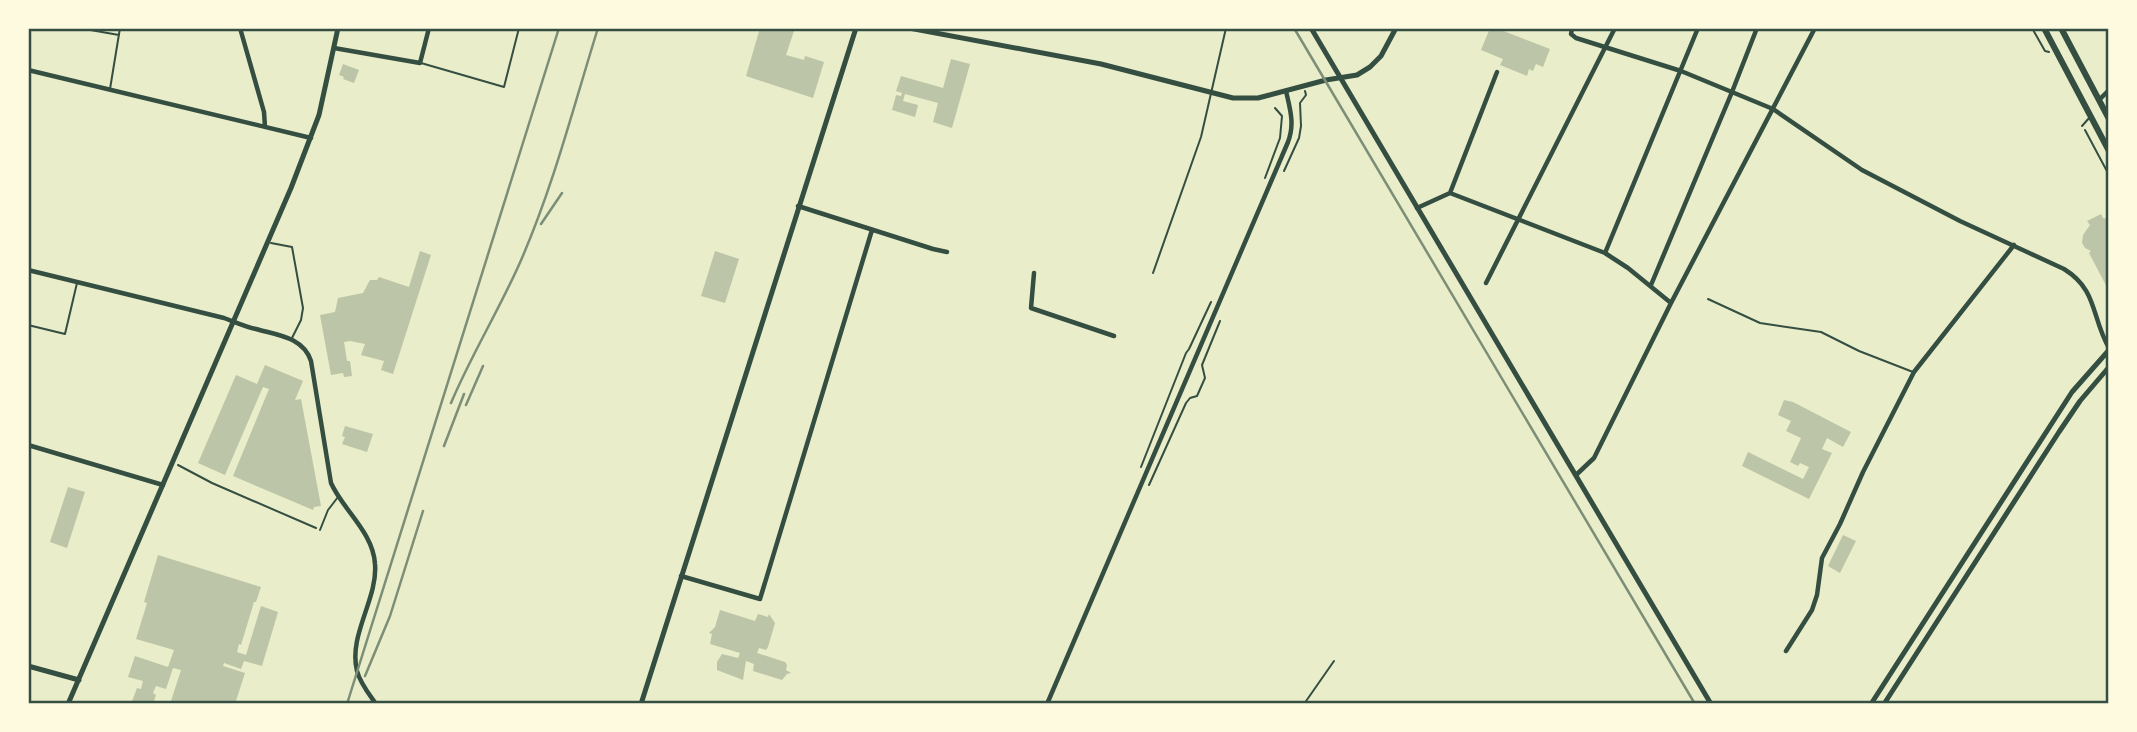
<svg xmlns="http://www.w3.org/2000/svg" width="2137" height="732" font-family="Figtree,sans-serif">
<rect width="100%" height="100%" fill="#e9edc9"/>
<path fill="#bcc5a7" d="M 760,28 L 795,28 L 786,55 L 804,60 L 805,56 L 824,62 L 813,98 L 746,76 Z
M 1490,28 L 1496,28 L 1550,49 L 1543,67 L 1536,64 L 1533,71 L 1529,69 L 1527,76 L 1500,65 L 1503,59 L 1481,50 Z
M 951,59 L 970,64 L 952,128 L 933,122 L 938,103 L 905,94 L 903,101 L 918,105 L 915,117 L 892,110 L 896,95 L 901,96 L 902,93 L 896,91 L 901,76 L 943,88 Z
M 343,64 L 359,70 L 354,83 L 343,79 L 344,77 L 339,75 Z
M 2101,214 L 2103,218 L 2109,219 L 2109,291 L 2089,253 L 2091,251 L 2085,248 L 2082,243 L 2083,235 L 2090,225 L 2087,221 Z
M 420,251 L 431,255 L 393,374 L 381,370 L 384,361 L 361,355 L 365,344 L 350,341 L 344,342 L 347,361 L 350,361 L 352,376 L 344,377 L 343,373 L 331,375 L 320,315 L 335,312 L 338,298 L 363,293 L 370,280 L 377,280 L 379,277 L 409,287 Z
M 715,251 L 739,259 L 725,303 L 701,296 Z
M 265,365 L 303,381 L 295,400 L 301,399 L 321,506 L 314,507 L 313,510 L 233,476 L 269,389 L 263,387 L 225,475 L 198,463 L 236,375 L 257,384 Z
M 1784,400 L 1793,402 L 1851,432 L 1843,447 L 1827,438 L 1822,449 L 1832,453 L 1809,499 L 1742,466 L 1748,452 L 1803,479 L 1809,467 L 1800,463 L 1798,466 L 1790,462 L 1801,438 L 1786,431 L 1791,421 L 1778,415 Z
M 345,426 L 373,434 L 367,452 L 342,444 L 345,437 L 342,436 Z
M 68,487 L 85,492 L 67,548 L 50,542 Z
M 1843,535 L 1856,541 L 1840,573 L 1828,566 Z
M 158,555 L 261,587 L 256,602 L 254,602 L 241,645 L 239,644 L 237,652 L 246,655 L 261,606 L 278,612 L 262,666 L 244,661 L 241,669 L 224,663 L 223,666 L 245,673 L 235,704 L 170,704 L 181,670 L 173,668 L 166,689 L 156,686 L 153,693 L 156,695 L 153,704 L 131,704 L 137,688 L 141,689 L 143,681 L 128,677 L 135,656 L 168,667 L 174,650 L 136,639 L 147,603 L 144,602 Z
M 720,610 L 755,621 L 758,614 L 768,617 L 769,614 L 775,623 L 768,647 L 766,650 L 759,648 L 757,653 L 785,662 L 787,665 L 786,670 L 791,673 L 787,674 L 782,680 L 753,671 L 754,664 L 746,661 L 743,680 L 717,670 L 717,662 L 722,654 L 738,658 L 740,653 L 710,644 L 712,634 L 709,633 L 715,627 Z"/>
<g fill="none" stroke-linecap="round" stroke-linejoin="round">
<path stroke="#344e41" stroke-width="2" d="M 2032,28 L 2045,51 L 2049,52
M 2085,130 L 2109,175
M 1284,171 L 1299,138 L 1301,126 L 1300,103 L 1306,95 L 1305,91
M 1265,178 L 1280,138 L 1282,116 L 1275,108
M 178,465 L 212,483 L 316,528
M 1141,467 L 1186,353 L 1189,349 L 1211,302
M 1149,485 L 1186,403 L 1190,398 L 1197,396 L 1205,378 L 1202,365 L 1220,321"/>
<path stroke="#344e41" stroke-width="2" d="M 79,28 L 119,35
M 421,63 L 504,87 L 519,28
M 110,89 L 120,28
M 2082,126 L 2090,117
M 271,243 L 292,247 L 303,308 L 301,320 L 292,338
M 1153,273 L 1201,137 L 1226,28
M 1708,299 L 1760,323 L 1821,332 L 1859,351 L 1913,372
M 28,325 L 65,334 L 77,283
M 320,530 L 328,510 L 338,497
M 1304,704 L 1334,661"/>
<path stroke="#344e41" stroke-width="4.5" d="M 240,28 L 264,112 L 265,127
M 1572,28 L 1571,34 L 1576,38 L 1681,71 L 1773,109 L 1862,170 L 1960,221 L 2064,269 C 2098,290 2091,317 2109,348
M 28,31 L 29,28
M 334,48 L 420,63 L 429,28
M 28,70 L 311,138
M 2099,100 L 2109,90
M 1450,193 L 1497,72
M 798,206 L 933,249 L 947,252
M 1417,208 L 1450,193 L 1605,253 L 1628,268 L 1671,303
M 1605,253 L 1698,28
M 28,270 L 224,318 C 235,322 245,327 256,329 C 277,335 303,337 311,361 L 331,483 C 343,510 373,532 375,564 C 378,599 348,635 357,671 C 360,683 369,694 376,704
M 1034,273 L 1031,308 L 1114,336
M 1486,283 L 1615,28
M 1651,285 L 1732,92 L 1757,28
M 28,445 L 163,485
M 1576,475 L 1594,458 L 1671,303 L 1815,28
M 681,576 L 760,599 L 872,230
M 1786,651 L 1812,610 L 1817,595 L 1822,558 L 1840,524 L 1863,472 L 1914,372 L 2014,245
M 1047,704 L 1288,142 C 1295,124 1290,109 1286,91"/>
<path stroke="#344e41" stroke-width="5" d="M 909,28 L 1101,64 L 1233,98 L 1258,98 L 1326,80 L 1357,75 L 1370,67 L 1381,56 L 1396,28
M 1311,28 L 1711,704
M 28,666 L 79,680
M 68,704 L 291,188 L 319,115 L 338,28
M 641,704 L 856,28"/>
<path stroke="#344e41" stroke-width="5" d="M 1871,704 L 2072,392 L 2109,350
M 1884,704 L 2059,432 L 2080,401 L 2109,367"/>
<path stroke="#344e41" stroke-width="6" d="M 2044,28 L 2109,151
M 2061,28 L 2109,119"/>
<path stroke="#7c8e77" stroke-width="2.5" d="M 1294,28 L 1695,704
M 541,224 L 562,193
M 451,403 C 472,353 501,307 522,258 C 554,184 574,105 598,28
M 466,405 L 483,366
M 444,446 L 464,394
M 365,676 L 390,616 L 423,511
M 347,704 L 559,28"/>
</g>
<rect width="2137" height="732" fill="none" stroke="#fefae0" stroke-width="60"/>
<rect x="30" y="30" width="2077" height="672" fill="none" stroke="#344e41" stroke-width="2.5"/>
</svg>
